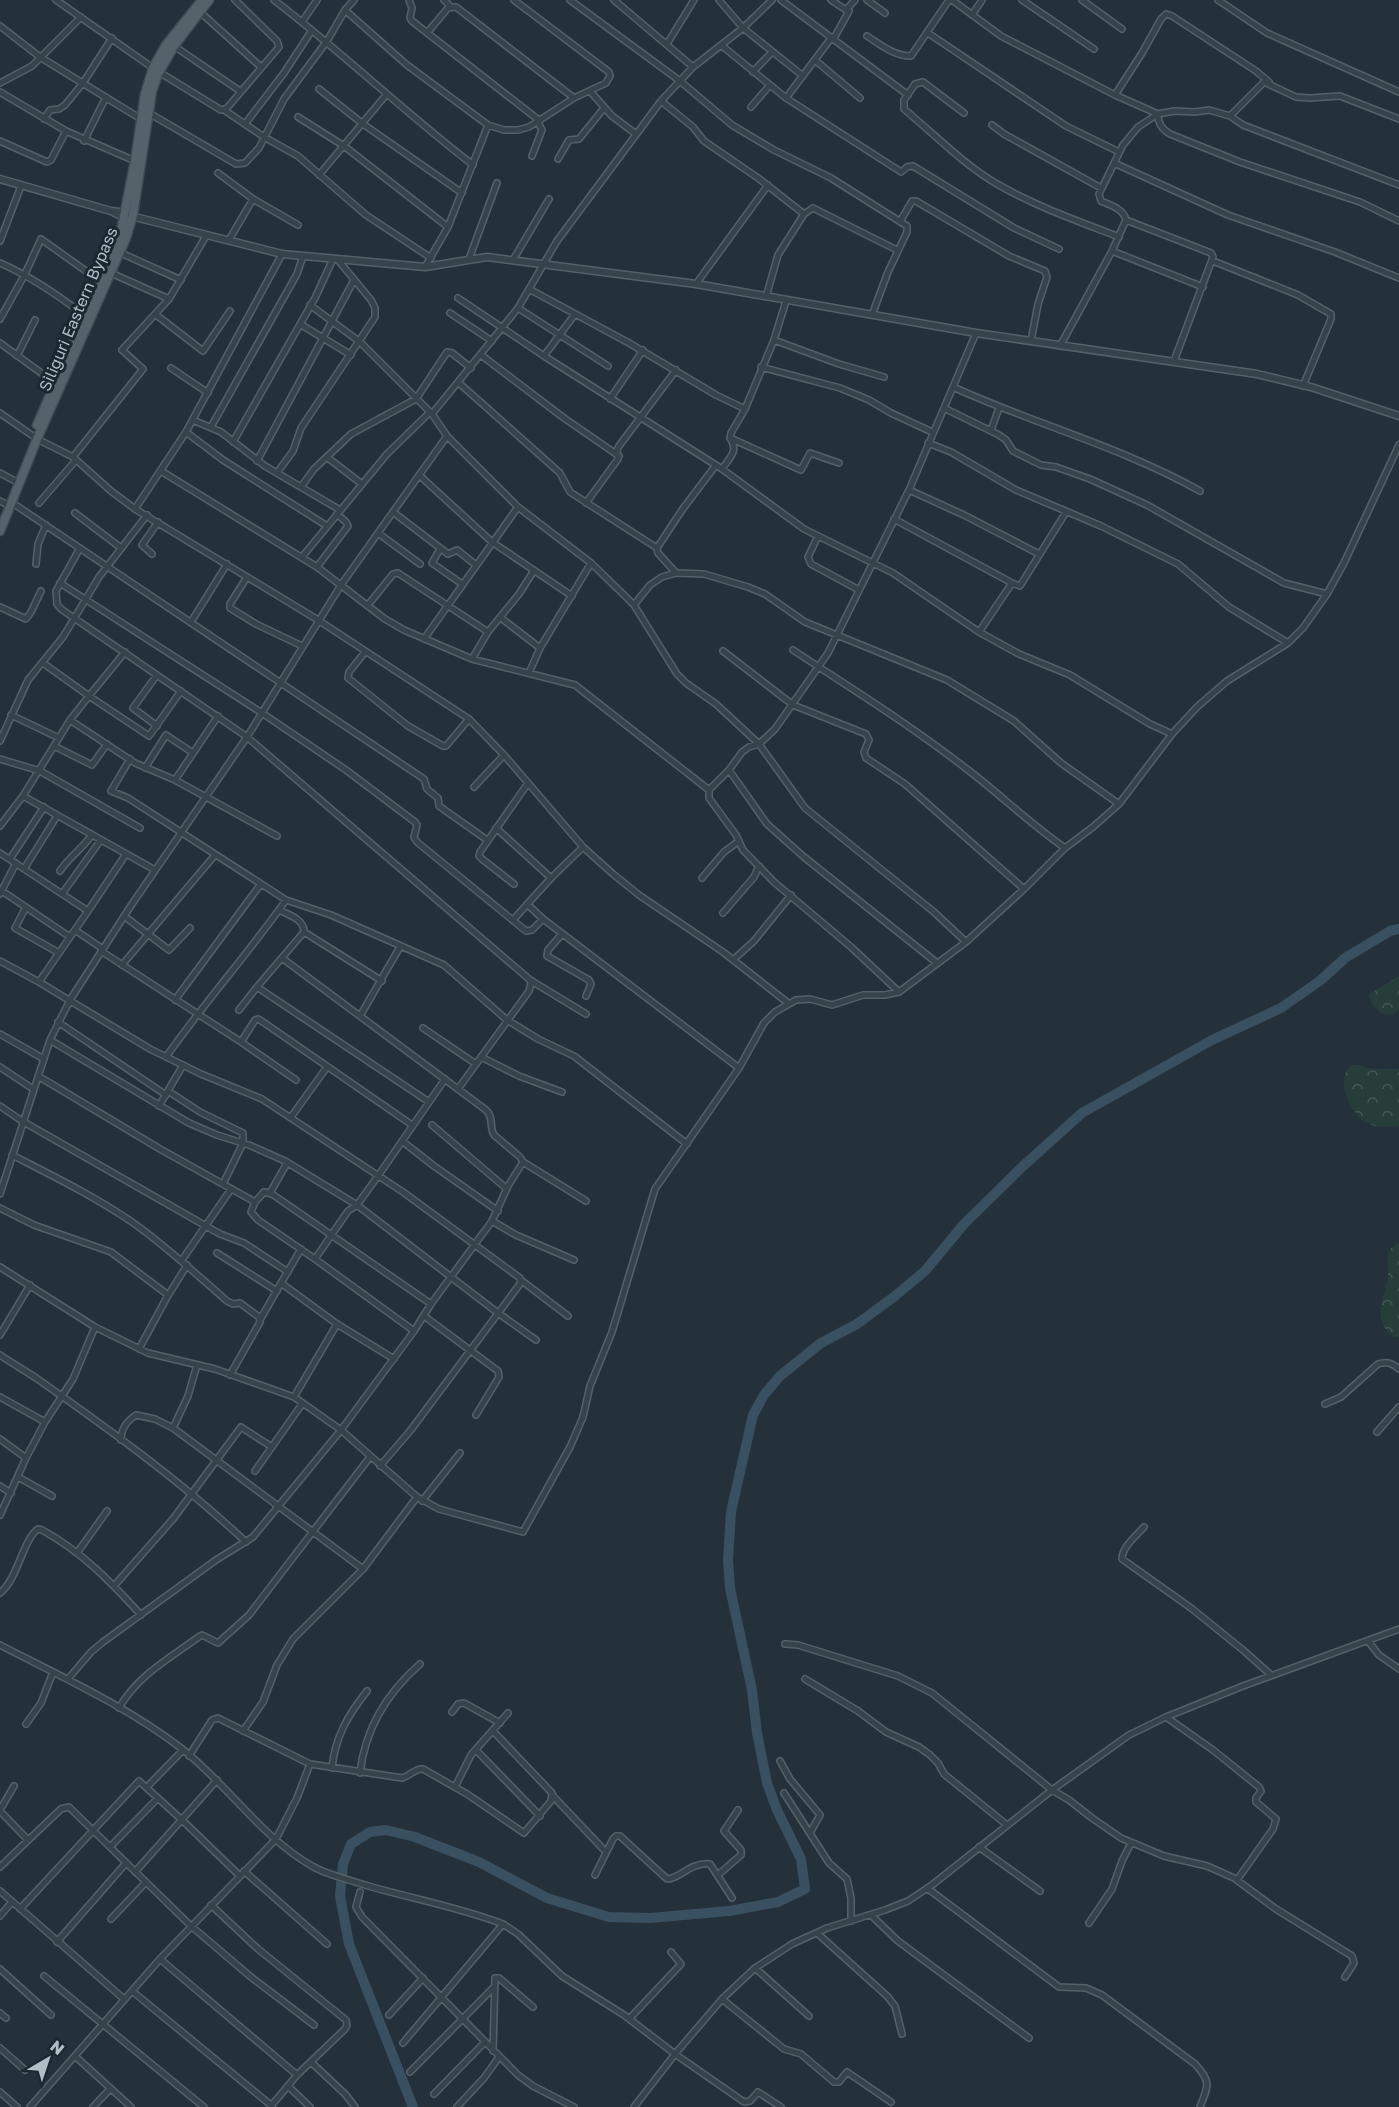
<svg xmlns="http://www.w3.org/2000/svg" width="1399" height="2107" font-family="'Golos Text',sans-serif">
<defs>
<pattern id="forest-crowns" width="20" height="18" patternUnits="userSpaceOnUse" patternTransform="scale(1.5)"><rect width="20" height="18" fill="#263d3a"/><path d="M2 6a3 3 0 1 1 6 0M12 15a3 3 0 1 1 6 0" fill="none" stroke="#435755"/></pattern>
</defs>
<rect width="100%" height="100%" fill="#24313a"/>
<path fill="url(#forest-crowns)" d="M 1399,976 L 1399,1009 L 1393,1014 L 1382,1014 L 1372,1004 L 1369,994 Z
M 1352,1065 L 1359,1065 L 1371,1069 L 1399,1069 L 1399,1126 C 1392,1126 1382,1128 1375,1126 C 1353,1122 1332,1081 1352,1065 Z
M 1399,1243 L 1399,1337 L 1394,1337 C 1369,1319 1386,1299 1388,1275 C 1389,1261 1382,1250 1399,1243 Z"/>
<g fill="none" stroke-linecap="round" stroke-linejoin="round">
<path stroke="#385060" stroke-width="10" d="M 413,2107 L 349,1944 L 340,1896 L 343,1864 L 351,1844 L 370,1832 L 386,1830 L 415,1837 L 479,1862 L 547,1898 L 609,1917 L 650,1918 L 729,1911 L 778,1902 L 805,1889 L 801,1859 L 777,1810 L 767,1783 L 757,1733 L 752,1690 L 730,1588 L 728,1560 L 731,1512 L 753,1415 L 764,1395 L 780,1376 L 821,1343 L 857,1324 L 895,1296 L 925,1271 L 964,1224 L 1022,1167 L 1082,1113 L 1212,1040 L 1281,1008 L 1321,980 L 1345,958 L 1390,931 L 1399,929"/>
<defs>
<path id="minor" d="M 56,0 L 153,68
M 274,0 C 342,52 404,112 473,165
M 409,0 L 412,8 L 410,18 L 412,21 L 540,121
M 444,0 L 451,7
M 570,0 L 680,81 L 732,125 L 774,150 L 831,178 L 907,226 L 907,232 L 888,272 L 872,315
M 614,0 L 693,67
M 719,0 L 743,28 L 803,76
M 772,0 L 743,28 L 693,67 L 661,101 L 557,241 L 518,308 L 432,414 L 447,436 L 518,507 L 591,563 L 624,595 L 634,605 L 677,674 L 686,683 L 716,704 L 759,744 L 805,808 L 934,912 L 966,942
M 781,0 L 908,95
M 831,0 L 846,10 L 855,0
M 867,0 L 885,13
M 952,0 L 1001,36 L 1115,95 L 1158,114
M 1022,0 L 1094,49
M 1082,0 L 1122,29
M 1218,0 L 1267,33 L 1399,92
M 345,10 L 407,65 L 488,125
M 200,12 L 261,67
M 972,15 L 982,0
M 302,22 L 317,0
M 0,26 L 40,57 L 141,119
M 427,33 L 448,8 L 456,7 L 574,98
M 928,33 L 1066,126 L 1119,152
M 867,36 C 881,45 894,56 911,56 L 949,0
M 667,44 L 694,0
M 721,45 L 786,98 L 898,170 L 901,172 L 907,167 L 913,166 L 1014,228 L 1059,249
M 174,46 L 240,91
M 815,60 L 860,98
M 159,72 L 221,110 L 227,108 L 279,47 L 277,41 L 235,0
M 753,72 L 772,52
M 0,83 L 32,66 L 81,17
M 319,89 L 363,124 L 462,193
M 590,91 L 612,116 L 636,134
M 0,92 L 66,131 L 135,161
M 1115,95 L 1142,53 L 1161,19 L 1166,14 L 1172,16 L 1256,71 L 1269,82
M 786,98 L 832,37 L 834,38 L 849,11
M 661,101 L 693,127 L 704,141 L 758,178 L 804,214
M 751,107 L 770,85
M 224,110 L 264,137 L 298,156 L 366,215 L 431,258
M 149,113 L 236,164 L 245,163 L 259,148 L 284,99 L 327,41 L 345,10 L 354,0
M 964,113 L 923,82 L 915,84 L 904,100 L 904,109 C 934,134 963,164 997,184 C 1035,206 1078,221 1119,237
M 1158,114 C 1158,124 1162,129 1170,134 L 1240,162 L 1360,202 L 1399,221
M 1230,116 L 1243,125 L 1399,185
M 298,117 L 344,146 L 448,227
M 44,119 L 50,110 L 59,109 L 65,105 L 83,83 L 112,38
M 245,124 L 284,73 L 312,30
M 992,125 L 1004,134 L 1101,188
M 0,141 L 47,162 L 51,160 L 66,131
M 84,141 L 106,97
M 532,156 L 542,130 L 538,122
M 558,159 L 569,140 L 579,139 L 604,108
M 1114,163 L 1228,215 L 1335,252 L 1399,278
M 218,173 L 253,199 L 298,225
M 319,175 L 386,95
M 901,220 L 912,201 L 916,201 L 1009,256 L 1045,271 L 1047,277 L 1038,304 L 1031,341
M 1126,220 L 1211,253 L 1213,257 L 1174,361
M 229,240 L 253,199
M 0,241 L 21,186
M 1112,251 L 1203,287
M 121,253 L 181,280
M 469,259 L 497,183
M 513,260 L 549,199
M 1213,261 L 1298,295 L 1331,314 L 1331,319 L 1303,386
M 0,263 C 32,277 58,295 85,316
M 425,267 L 448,227 L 488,125 L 504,130 L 518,130 L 529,127 L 574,98 L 606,83 L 610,76 L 609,72 L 514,0
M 111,273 L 169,299
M 696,284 L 768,185
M 529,289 L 629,343 L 716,395 L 745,409
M 766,297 L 778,255 L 804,214 L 813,208 L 897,250
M 458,298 L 544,356 L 722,469 L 804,529 L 893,573 L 979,632 L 1019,654 L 1070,675 L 1150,724 L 1172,734
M 310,305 L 360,342 L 431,413
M 518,308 L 608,366
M 450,313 L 492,341
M 155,314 L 203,351 L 230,311
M 0,319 L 25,274 L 41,239 L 100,281
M 300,324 L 351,355
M 774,340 L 839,364 L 884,377
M 0,343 L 55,383
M 1060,346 L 1112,251 L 1126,220 C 1124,209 1110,205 1101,201 L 1099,194 L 1123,145 L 1138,127 L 1158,114 L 1174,111 L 1195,112 L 1209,110 L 1230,116 L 1264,82 L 1296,97 L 1310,98 L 1340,96 L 1399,119
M 481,355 L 564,418 L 619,456
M 17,356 L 35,320
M 544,356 L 575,314
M 761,367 L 840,388 L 869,400 L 891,413 L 932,432
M 171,368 L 208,393
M 459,383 L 560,473 L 570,492 L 657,548
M 953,387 C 1034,424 1122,447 1200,491
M 610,399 L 643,350
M 944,408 L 999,435 L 1006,440 L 1013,451 L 1041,465 L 1056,467 L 1090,479 L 1147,505 L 1284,583 L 1327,594
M 0,413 L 33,436
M 193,420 L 221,432 L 265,466 L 340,510
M 211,427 L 297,274 L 303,256
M 991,430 L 999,408
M 186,432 L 223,460 L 327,526
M 730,438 L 801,470 L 810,453 L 839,463
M 37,439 L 73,457 L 111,491 L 135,509 L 318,620 L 469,719 L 504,755 L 583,847 L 613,874 L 639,895 L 723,952 L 788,1003
M 233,442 L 315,298 L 333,259
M 928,443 L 951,452 L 1016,490 L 1101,526 L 1178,564 L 1229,607 L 1288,643
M 73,457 L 143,369 L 122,350 L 169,299 L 206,236
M 328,458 L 362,484
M 257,461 L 354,280
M 722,469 C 730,457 739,451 730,438 L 731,433 L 745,409 L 774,340 L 786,301
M 161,471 L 317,567 L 385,619 L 404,630 L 472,659 L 575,685 L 709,790
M 0,473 L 15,481
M 277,473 L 293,451 L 301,428 L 375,317 L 375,308 L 371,300 L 338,260
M 419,475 L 492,542 L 572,596
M 301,487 L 314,469 L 351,434 L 416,399 L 447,352 L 452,353 L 471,368
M 909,490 L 964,515 L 1039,554
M 0,501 L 6,504
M 11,502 L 424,779 L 427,789 L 438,798 L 439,806 L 487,840
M 39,503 L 76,460
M 586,503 L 618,459 L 617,450 L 619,446 L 676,370
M 135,509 L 186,432 L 282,254
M 393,512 L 448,554 L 457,550 L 476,565
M 75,513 L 121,548
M 894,519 L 1012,583
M 378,533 L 420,564
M 818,536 L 808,557 L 811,564 L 859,590
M 80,548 L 56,591 L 57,604 L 61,609 L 247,737 L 529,979 L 531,983 L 529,991 L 458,1089
M 440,549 L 432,563 L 462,584
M 152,554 L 142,545 L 158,522
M 302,557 L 387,454 L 430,412
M 36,564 L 38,544 L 46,525
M 317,567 L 348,526 L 346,522 L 337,514
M 676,573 L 658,553 L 657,548 L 682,510 L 716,465
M 247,577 L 230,604 L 230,608 L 256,624 L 302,646
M 60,583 L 262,713 L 346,770 L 415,822 L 417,825 L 414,837 L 417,842 L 526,931 L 532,930 L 543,919 L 739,1068
M 368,605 L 393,574 L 398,573 L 488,632
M 634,605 L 650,585 L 662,577 L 676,573 L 704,574 L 748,587 L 765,594 L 805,622 L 947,680 L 1014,721 L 1061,763 L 1119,804
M 0,607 L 26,619 L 31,612 L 41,591
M 501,618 L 540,648
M 191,622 L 227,564
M 979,632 L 1012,583 L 1020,586 L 1066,512
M 424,639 L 518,507
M 793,650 C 852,689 912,726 968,770 C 1001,795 1030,824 1065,848
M 723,651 L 793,705 L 866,734 L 869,740 L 864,752 L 866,758 L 905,784 L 1024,889
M 365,652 L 349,672 L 348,678 L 408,726 L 443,746 L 446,746 L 469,719
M 472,659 L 488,632 L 519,594 L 533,572
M 43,663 L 89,696 L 125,652
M 529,673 L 540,648 L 591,563
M 157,675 L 133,708 L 157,726
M 11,715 L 59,738
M 70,720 L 135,763 L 175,780 L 277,836
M 0,741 L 28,680 L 63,637 L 99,577 L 147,515
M 54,746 L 92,765 L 107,744
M 0,759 L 40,771 L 140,828
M 130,759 L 111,791 L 128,798 L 286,900 C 248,954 204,1003 166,1057
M 145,768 L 166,735 L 193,753
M 729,770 L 767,824 L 804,857 L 937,963
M 175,780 L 218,716
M 474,787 L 504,755
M 23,796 L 155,870
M 0,826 L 23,796 L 70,720 L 89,696 L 149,736 L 181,691
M 496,828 L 551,878 L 583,847
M 0,853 L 88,911 L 39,982
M 10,859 L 44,807
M 24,869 L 57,816
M 60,871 C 69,857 82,849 91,836
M 702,878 L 724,852 L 739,841
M 514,884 L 482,859 L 479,856 L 480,852 L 528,783
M 2,891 L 70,937
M 0,894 L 16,863
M 62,894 L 100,841
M 286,900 L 331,915 L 444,965 L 507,1020 L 538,1039 L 574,1056 L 687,1144
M 527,904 L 543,919
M 26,907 L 15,928 L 59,953
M 279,910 C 289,915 304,919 304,932 L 382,981
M 88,911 L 126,854
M 723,913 L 754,877 L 759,866
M 124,916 L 169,950 L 190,928
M 513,920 L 551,878
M 75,930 L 103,949
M 304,932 L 257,987 L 429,1102
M 562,934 L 548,950 L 547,956 L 589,980 L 591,984 L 586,996
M 101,951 L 241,1042 L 296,1080
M 733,960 L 754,941 L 791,895
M 0,961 L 39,982 L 150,1049 L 201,1074 L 262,1099 L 403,1192 L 520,1278 L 520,1284 L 410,1431 L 380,1466
M 122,965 L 215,855
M 530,980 L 586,1014
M 899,992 L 851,947 L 774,882 L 743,850 L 736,835 L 709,798 L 709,790 L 729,770 L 742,752 L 749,747 L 759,744 L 775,729 L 828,653 L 909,490 L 976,333
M 175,1000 L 260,885
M 239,1010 L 257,987
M 360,1016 L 400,947
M 58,1022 L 166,1095
M 423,1028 L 476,1064
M 0,1034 L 44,1059
M 50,1040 L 189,1123 L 217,1135 L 249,1145 L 285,1161 L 357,1205 L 498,1313 L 536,1340
M 241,1042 L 255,1020 L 258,1019 L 263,1022 L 412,1125
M 481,1057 L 519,1076 L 562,1092
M 0,1067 L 33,1089
M 38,1076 L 160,1149 L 255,1202
M 168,1091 L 200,1112 L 243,1133 L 243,1143 L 223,1184
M 0,1106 L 22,1121 L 220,1234 L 244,1243 L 288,1272
M 159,1106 L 183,1065
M 291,1117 L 327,1067
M 432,1125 L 507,1189
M 402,1141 L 434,1166 L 498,1211
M 12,1155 C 53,1176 94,1196 132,1222 C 166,1246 196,1274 227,1301 L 233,1304 L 240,1303 L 259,1317 L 260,1322 L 230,1375
M 523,1162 L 586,1201
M 270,1193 L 287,1163
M 0,1194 L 50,1040 L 70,1000 L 132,904 L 247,737 L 341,585 L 447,436
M 0,1208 L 34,1225 L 111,1252 L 168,1295
M 492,1221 L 516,1235 L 574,1260
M 301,1249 L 281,1283 L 337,1324 L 394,1359
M 217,1253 L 277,1291
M 315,1259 L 348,1211 L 357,1205 L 378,1176 L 445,1079
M 182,1260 L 231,1189
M 0,1267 L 95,1327 L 148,1353 L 215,1369 L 294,1397 L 341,1430 L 417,1497 L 439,1509 L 523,1532 L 570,1447 L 583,1417 L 590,1386 L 612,1332 L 655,1189 L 739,1068 L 764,1023 L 775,1012 L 796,1000 L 810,999 L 832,1005 L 863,995 L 885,995 L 899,992 L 966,942 L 1024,889 L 1065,848 L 1093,827 L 1119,804 L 1172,734 L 1197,707 L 1227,681 L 1288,643 L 1303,628 L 1327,594 L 1344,563 L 1399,445
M 522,1281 L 568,1316
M 424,1316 L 498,1371 L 499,1377 L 476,1415
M 260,1320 L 281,1283
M 414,1331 L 315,1259 L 258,1220 L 251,1212 L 255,1202 L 264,1192 L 272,1194 L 431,1304
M 0,1335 L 30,1285
M 139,1349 L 166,1299 L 187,1265
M 0,1355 C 13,1364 26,1371 39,1380 C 110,1430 182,1482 246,1542
M 0,1397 L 45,1422
M 294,1397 L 337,1324
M 1325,1404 L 1341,1397 L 1378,1364 C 1387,1361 1392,1363 1399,1369
M 173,1428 L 188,1396 L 197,1365
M 1377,1432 L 1399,1407
M 0,1439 L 26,1458
M 121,1440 C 121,1428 127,1421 136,1415 L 155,1419 L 173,1428 L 363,1569
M 255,1471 L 302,1404
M 18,1477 L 52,1496
M 0,1486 L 11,1493
M 422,1501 L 460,1453
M 0,1515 L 26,1458 L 45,1422 L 73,1379 L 95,1327
M 1144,1527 C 1136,1536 1122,1547 1122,1559 L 1191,1608 L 1243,1650 L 1271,1675
M 77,1553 L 107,1511
M 114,1586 L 173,1519 L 241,1427 L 272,1447
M 0,1593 C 18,1579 23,1539 38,1529 L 42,1530 C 81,1551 111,1582 141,1615
M 1368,1641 L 1379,1655 L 1399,1669
M 785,1644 L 798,1645 L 898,1676 L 932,1693 L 1052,1790 L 1069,1800 L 1092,1818 L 1121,1838 L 1164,1856 L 1207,1866 L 1234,1878 L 1276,1909 L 1352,1956 L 1354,1963 L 1345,1977
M 0,1645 C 62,1677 126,1706 181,1748 C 227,1784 261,1837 312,1866 C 325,1874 341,1877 355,1882 C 403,1897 456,1906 503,1924 L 518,1934 L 562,1976 L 624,2015 L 675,2054 L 744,2102 L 750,2101 L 758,2092 L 781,2107
M 68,1679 L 91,1652 L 103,1642 L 216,1560 L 253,1537 L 258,1531 L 341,1430 L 414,1331 L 431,1304 L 492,1221 L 508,1186 L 523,1162 L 520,1157 L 494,1135 C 489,1127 494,1117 486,1110 L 282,958
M 805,1679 L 858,1711 L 886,1732 L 919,1747 L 930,1755 L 938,1763 L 944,1774 L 1007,1825
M 119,1708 C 138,1675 170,1658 200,1636 L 202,1635 L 218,1643 L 249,1615 L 370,1457
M 452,1712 L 458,1704 L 464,1703 L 500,1723
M 1166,1717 L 1213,1750 L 1259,1787 L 1261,1791 L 1256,1798 L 1256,1802 L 1276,1819 L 1273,1829 L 1237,1880
M 26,1724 L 41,1703 L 53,1672
M 243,1731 L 263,1702 L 277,1665 L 293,1639 L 363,1569 L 417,1497
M 476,1750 L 540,1816
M 189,1756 L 212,1720 L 218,1718 L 310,1764 L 402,1778 C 410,1776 415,1768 423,1769 L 467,1794 L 524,1833 L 551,1801 L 552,1793 L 493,1731
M 780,1761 L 790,1779 L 820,1815 L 810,1833
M 332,1768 C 335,1737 348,1715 367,1691
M 360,1773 C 365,1729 388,1692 420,1664
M 147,1787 L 183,1750
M 455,1787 L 471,1755 L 508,1713
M 784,1793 L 829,1863 L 847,1879 L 851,1898 L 851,1921
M 553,1796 L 606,1852
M 0,1810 L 14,1786
M 0,1811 L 28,1840
M 110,1847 L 158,1798
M 979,1847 L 1040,1891
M 0,1867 L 61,1809 L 69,1807 L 191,1926 L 251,1977 L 314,2025
M 244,1871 L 327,1944
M 135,1872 L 217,1780
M 595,1875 L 613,1839 L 616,1836 L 620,1836 L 667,1879 C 680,1879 690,1862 710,1864 L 732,1898
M 718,1875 L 741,1855 L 741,1850 L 724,1831 L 738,1810
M 927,1888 L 1059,1987 L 1086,1988 L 1102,1995 L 1195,2064 C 1212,2082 1208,2086 1200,2107
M 0,1891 L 124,1999
M 360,1892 L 356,1907 L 362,1917 L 518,2075 L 533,2086 L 574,2107
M 211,1905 L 258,1949 L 346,2020 L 347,2025 L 345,2029 L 297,2075 L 271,2106
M 20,1909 L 139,1781 L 182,1820 L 240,1876
M 871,1915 L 898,1941 L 1029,2038
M 0,1916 L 12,1902
M 111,1919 L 146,1882
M 1089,1923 L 1112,1889 L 1122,1861 L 1131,1843
M 817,1933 L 887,1996 L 895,2006 L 902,2034
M 57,1942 L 126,1863
M 160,1959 L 297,2075
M 755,1968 L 809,2016
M 0,1969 L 51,2015
M 44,1976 L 204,2107
M 132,1991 L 272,2106
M 722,1999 L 784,2049 L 801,2054 L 834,2082 L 839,2082 L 847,2072 L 891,2102
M 0,2013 L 6,2018
M 389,2015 L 423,1978
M 630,2018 L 681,1964 L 671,1952
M 403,2043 L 503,1924
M 0,2048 L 25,2070
M 493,2051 L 495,1978 L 499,1978 L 533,2007
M 75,2056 L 131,2107
M 311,2062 L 346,2095 L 355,2107
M 410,2072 L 493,1988
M 288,2086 L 310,2107
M 0,2092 L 17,2107
M 434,2094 L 485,2042
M 30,2107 L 160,1959 L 276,1839 L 297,1798 L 310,1764
M 93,2107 L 110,2089
M 457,2107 L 484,2078 L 499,2057
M 634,2107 L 675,2054 L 722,1999 L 755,1968 L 792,1944 L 827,1928 L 885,1910 L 908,1901 L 932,1885 L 1052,1790 L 1129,1735 L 1166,1717 L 1243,1686 L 1399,1629"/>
<path id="tertiary" d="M 0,179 L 111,211
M 125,218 L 111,211 L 126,213
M 139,218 L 282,254 L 425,267 L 487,257 L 696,284 L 976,333 L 1257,374 L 1311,387 L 1399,416"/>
<path id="primary" d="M 37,425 L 120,236 L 135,161 L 145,94 L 153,68 L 166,45 L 202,0
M 0,531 L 37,439 L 126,238 L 133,215 L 152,91 L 158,74 L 174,46 L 209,0"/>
</defs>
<use href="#minor" stroke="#556168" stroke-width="8"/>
<use href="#tertiary" stroke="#556168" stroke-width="9"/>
<use href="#primary" stroke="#404c53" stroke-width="11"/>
<use href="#minor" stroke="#37434a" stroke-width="5"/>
<use href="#tertiary" stroke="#37434a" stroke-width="6"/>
<use href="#primary" stroke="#55626a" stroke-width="8"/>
</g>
<g text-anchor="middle" stroke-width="6" stroke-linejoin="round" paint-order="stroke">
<g font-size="16" fill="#b2bec6" stroke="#1c282f">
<text transform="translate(78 309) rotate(-67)" y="6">Siliguri Eastern Bypass</text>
</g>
</g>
<g transform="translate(48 2059) rotate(39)" stroke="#1c282f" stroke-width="4.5" paint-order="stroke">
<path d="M0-4.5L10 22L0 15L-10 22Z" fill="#b2bec6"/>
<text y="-9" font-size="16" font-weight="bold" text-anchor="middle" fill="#b2bec6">N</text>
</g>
</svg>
